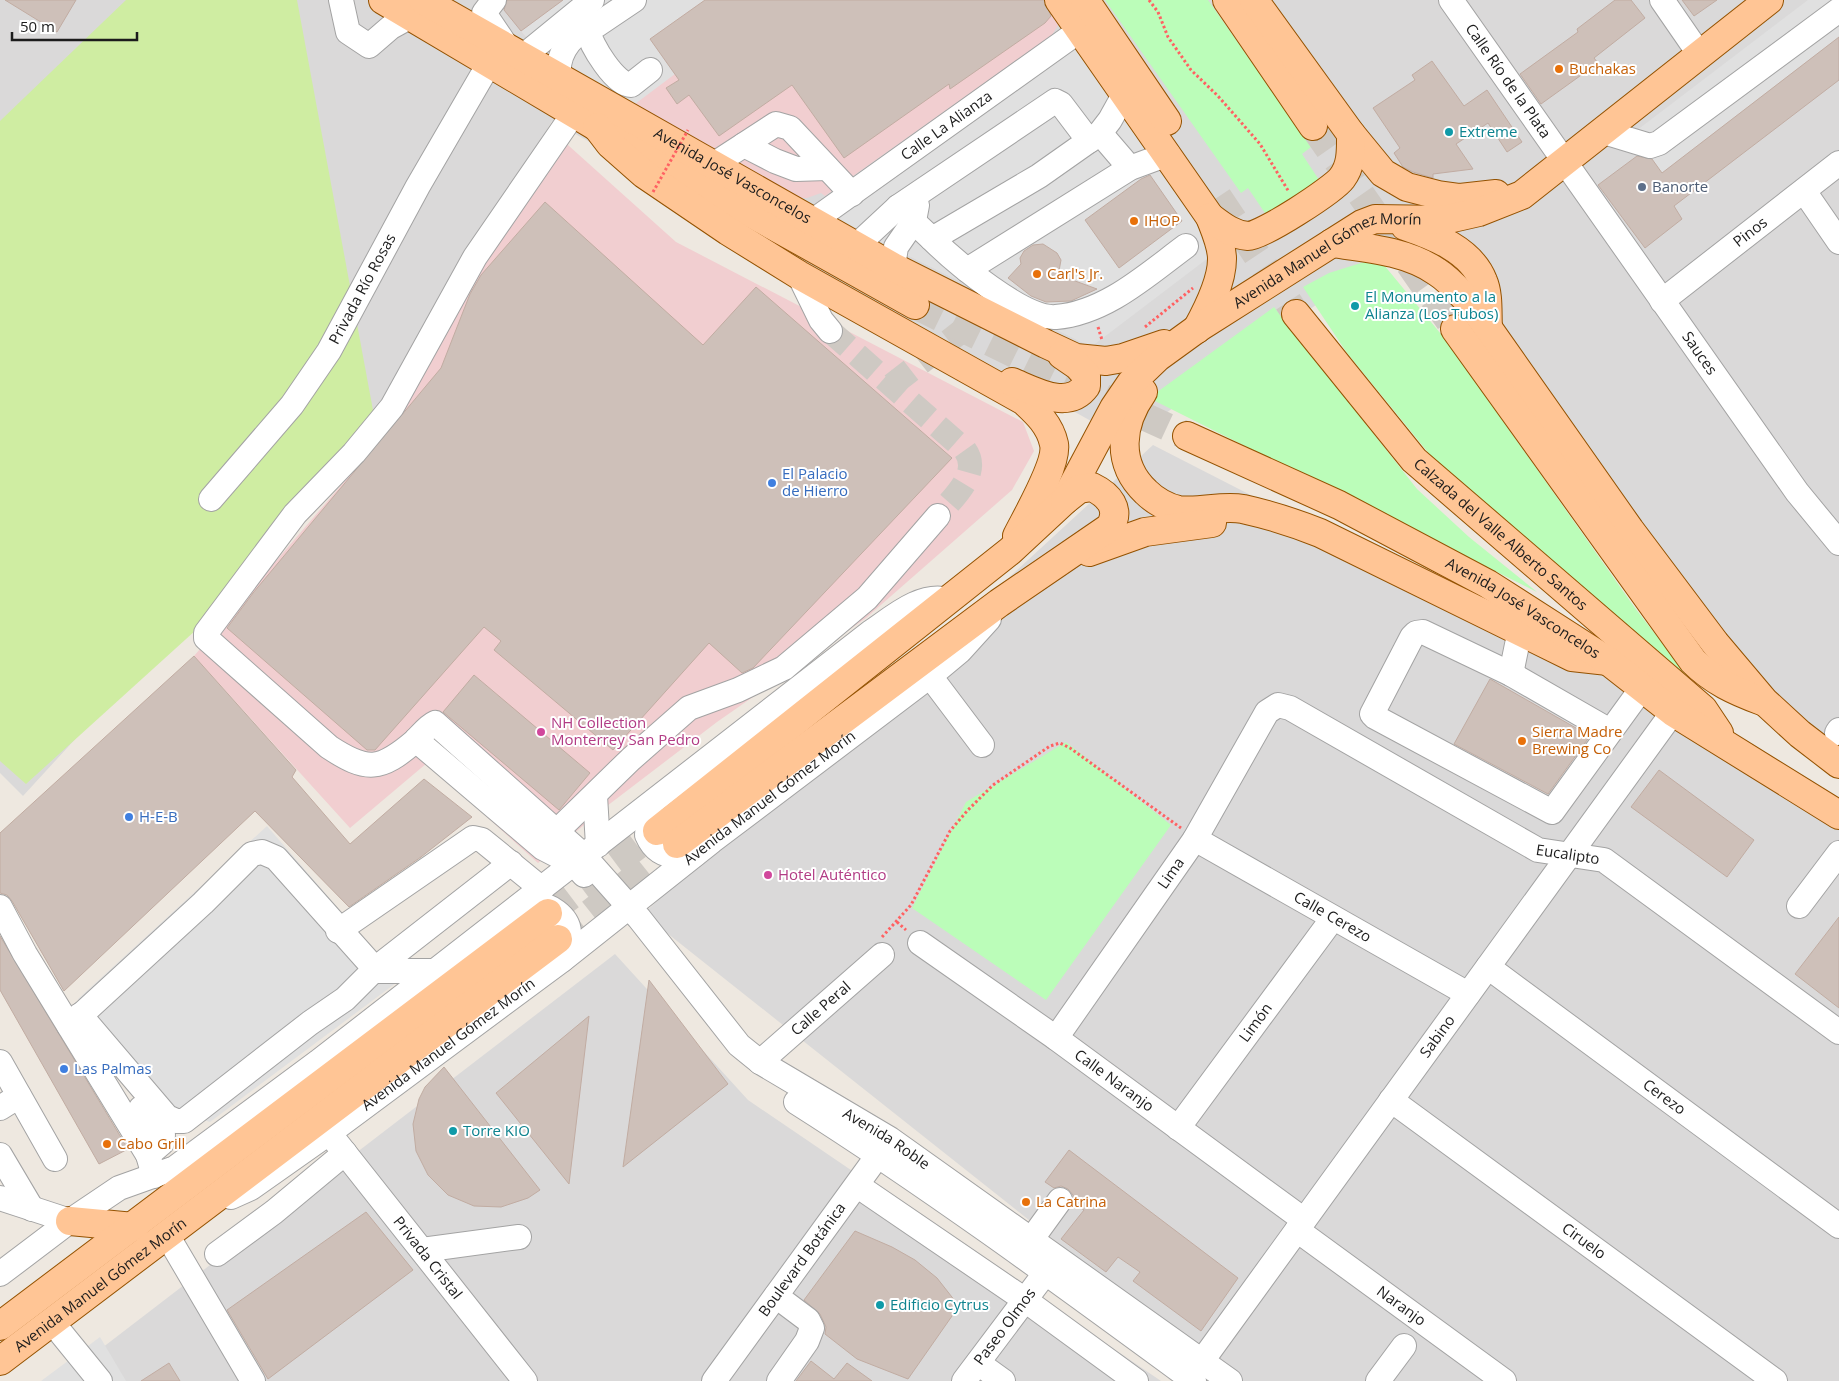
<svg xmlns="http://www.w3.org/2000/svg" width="1839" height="1381" font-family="'Open Sans',sans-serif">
<rect width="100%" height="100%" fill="#eee8e0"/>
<path fill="#dad9d9" d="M 0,0 L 132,0 L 0,346 Z
M 150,0 L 1839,0 L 1839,747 L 1699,655 L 1405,241 L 1127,441 L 552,121 L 390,396 L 23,796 L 0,773 L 0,361 Z
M 1153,445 L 1673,712 L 1839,822 L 1839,1381 L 1232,1381 L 643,914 Z
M 615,954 L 748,1100 L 1161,1381 L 59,1381 Z"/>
<path fill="#f1ced0" d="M 506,0 L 1048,0 L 1060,22 L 1052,35 L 825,196 L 821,193 L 807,198 L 794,198 L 541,51 L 531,43 L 504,10 Z
M 549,128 L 676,242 L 1023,422 L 1034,451 L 1012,490 L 866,618 L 717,722 L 607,806 L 538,863 L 427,763 L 350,828 L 194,656 L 388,431 Z"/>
<path fill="#cfeda2" d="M 126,0 L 297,0 L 375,421 L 196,630 L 26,784 L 0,761 L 0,121 Z"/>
<path fill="#bbfdb9" d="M 1105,0 L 1208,0 L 1311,147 L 1302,154 L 1321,183 L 1269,219 L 1248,188 L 1241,193 Z
M 1364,262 L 1384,265 L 1445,339 L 1635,608 L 1696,687 L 1444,472 L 1347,353 L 1303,287 L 1329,273 Z
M 1274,307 L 1417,489 L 1469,537 L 1537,592 L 1149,398 Z
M 1066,742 L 1171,825 L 1046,1000 L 912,908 L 966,802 Z"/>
<path fill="#e0e0e0" d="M 563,0 L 705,0 L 650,39 L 675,74 L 635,104 L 541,51 L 531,43 L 521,31 Z
M 1808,0 L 1839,0 L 1839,37 L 1662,173 L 1632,134 Z
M 1080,44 L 1216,252 L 1091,347 L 837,220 Z
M 267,826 L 400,980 L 210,1122 L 176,1111 L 78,999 Z
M 100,1337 L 126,1381 L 41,1381 Z"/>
<path fill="#cec0b9" stroke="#c1aca2" d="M 5,0 L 76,0 L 57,32 Z
M 507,0 L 563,0 L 521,31 L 504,10 Z
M 705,0 L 1044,0 L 1051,16 L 1045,23 L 950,89 L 949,84 L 844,158 L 792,85 L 719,136 L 689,95 L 677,104 L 666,88 L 679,80 L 650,39 Z
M 1615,0 L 1631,0 L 1645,18 L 1594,58 L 1598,63 L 1541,104 L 1520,74 L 1578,32 L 1577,29 Z
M 1682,0 L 1717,0 L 1694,16 Z
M 1839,37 L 1839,80 L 1674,206 L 1682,219 L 1645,248 L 1598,185 L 1637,156 L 1652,159 L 1662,173 Z
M 1432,61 L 1464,106 L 1487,90 L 1522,142 L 1507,152 L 1488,123 L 1456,144 L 1473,169 L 1433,174 L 1433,178 L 1413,172 L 1403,167 L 1394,153 L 1400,148 L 1373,108 L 1415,80 L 1412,75 Z
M 1150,175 L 1182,221 L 1119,268 L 1085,220 L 1141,179 Z
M 545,202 L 703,345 L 756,287 L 952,458 L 753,668 L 742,673 L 709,643 L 613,750 L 494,650 L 501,641 L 484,627 L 375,750 L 367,750 L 227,628 L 253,593 L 441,368 L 470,294 L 481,275 Z
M 1043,244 L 1057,253 L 1061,260 L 1059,271 L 1067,278 L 1097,289 L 1071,301 L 1046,302 L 1031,296 L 1008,278 L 1021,264 L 1020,258 L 1024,251 L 1033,245 Z
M 194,656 L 296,770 L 292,777 L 350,844 L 424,779 L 472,817 L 421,857 L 349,907 L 255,811 L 64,991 L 12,901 L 7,895 L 0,893 L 0,833 Z
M 474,675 L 590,773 L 559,810 L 443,712 Z
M 1490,679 L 1590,736 L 1548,794 L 1454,744 Z
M 1659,770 L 1754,840 L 1727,877 L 1631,807 Z
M 1839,917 L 1839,1008 L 1795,974 Z
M 0,936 L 128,1149 L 99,1164 L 0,990 Z
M 649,980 L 728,1084 L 623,1167 Z
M 589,1016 L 569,1184 L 496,1093 Z
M 444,1067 L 540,1190 L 528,1198 L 501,1207 L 474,1206 L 448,1195 L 428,1175 L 416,1151 L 413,1124 L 419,1099 L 425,1087 Z
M 1069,1150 L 1238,1278 L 1201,1331 L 1133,1281 L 1140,1272 L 1118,1257 L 1106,1272 L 1061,1239 L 1084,1210 L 1073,1203 L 1073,1195 L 1068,1189 L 1061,1186 L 1054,1188 L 1045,1182 Z
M 366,1212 L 413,1270 L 268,1379 L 227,1310 Z
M 855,1231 L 892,1247 L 915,1260 L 937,1278 L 959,1306 L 908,1379 L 857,1359 L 825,1334 L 826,1327 L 820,1314 L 804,1300 Z
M 811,1361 L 834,1379 L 847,1363 L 872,1381 L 796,1381 Z
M 169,1363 L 180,1381 L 141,1381 Z"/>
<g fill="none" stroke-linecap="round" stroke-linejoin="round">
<path stroke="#cec9c3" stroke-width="24" stroke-dasharray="24 12" stroke-linecap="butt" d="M 830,331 L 965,450 C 982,474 952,498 938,516
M 892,385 L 963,330"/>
<path stroke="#cec9c3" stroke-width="28" stroke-dasharray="28 14" stroke-linecap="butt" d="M 1313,126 L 1455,329
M 1218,197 L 1296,314
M 915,305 L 1102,397 L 1187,436
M 548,913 L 657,831
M 558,939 L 677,844"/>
<defs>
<g id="minor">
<path d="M 341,0 L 348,32 L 369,46 L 391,27 L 411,16"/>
<path d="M 494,0 L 484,13 L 509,50"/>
<path d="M 634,0 L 588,31 C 591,45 615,85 631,85 L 650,70"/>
<path id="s1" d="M 1451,0 L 1797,492 L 1839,543"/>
<path d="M 1662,0 L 1700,55"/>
<path d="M 521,58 L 592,0"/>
<path d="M 560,79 C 555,59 568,35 588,31"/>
<path id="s2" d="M 574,113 L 475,257 L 392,407 L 354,453 L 295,514 L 206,633 L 206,638 L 329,747 C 367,772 380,771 415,741 C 421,735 428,726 435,723 L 584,856 L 639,918 L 739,1045 L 760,1062 L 890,1139 L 1230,1381"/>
<path d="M 1604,132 L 1650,146 L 1659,143 L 1839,10"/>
<path d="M 1100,133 L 1130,168"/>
<path d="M 744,145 L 775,161 L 796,169 L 827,168"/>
<path d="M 713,165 L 776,124 L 790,128 L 852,194"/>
<path d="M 1804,191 L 1839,242"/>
<path d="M 898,207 L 932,239 L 1039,176 L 1100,133 L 1110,120 L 1125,93"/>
<path id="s3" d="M 813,221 L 1079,31"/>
<path d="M 932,239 C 954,261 1024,320 1056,317 C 1106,313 1148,274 1186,246"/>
<path d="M 856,246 L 898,207 L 1055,101 L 1061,104 L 1089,141"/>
<path d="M 893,267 L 896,247 L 914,221 L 917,205"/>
<path d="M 967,270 L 1130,168 L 1168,154"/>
<path d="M 799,275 L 821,320 L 830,331"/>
<path id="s4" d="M 1662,301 L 1839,163"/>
<path id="s5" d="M 211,499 L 292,405 L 329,351 L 418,186 L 490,62"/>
<path d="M 1511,674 L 1520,630"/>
<path d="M 930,676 L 982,745"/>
<path d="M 1610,731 L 1511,674 L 1423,632 L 1416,633 L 1412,637 L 1372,714 L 1375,717 L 1552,812 L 1642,688"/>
<path d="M 1837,733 L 1839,730"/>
<path d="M 416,740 L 543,848 L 574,864 L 584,875"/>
<path d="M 595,796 L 598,845"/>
<path d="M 649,811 L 647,835 C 656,856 673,859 694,855"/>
<path d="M 556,832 L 631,759 L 689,708 L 738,690 L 784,668 L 867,598 L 938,516"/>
<path id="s6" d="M 1195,839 L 1468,994"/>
<path d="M 534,904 C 548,903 568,916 569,932 C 569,941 564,951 562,960"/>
<path d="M 1799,906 L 1839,853"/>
<path d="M 0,907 L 25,954 L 148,1155 L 154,1176"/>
<path d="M 338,931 L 473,838 L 482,840 L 542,889"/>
<path id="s7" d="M 920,943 L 1056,1038 L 1304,1220"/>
<path id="s8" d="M 1488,967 L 1839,1226"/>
<path d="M 80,1015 L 167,1117 L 176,1121 L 184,1121 L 310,1023 L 345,999 L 375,969 L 511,863"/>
<path d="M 69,1026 L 203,903 L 252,854 L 262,852 L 276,858 L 375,969 L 380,971 L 435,971"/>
<path id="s9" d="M 1056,1038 L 1195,839 L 1267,712 L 1278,705 L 1290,708 L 1538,850 L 1604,860 L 1839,1032"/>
<path d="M 0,1062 L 55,1159"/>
<path id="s10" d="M 760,1062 L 882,955"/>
<path id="s11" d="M 1391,1100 L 1775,1381"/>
<path d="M 796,1102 C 933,1189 1063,1285 1194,1381"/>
<path d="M 0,1108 L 19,1096"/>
<path d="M 141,1108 L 163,1135 L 162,1143 L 148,1155"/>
<path id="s12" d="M 1178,1128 L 1333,918"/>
<path id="s13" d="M 329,1133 L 525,1381"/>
<path d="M 0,1155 L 32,1209"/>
<path d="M 858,1186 L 1025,1300 L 1136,1381"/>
<path id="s14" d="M 231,1197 L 251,1188 L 329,1133 L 562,960 L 712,841 L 930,676 L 960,651 L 989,619"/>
<path d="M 0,1198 L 70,1221"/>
<path id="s15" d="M 1297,1230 L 1504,1381"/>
<path d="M 167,1235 L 253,1381"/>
<path d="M 1031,1240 L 1060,1200"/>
<path d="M 422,1250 L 519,1237"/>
<path d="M 217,1254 L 274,1212 L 345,1153"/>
<path d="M 0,1274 L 70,1221 L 119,1188 L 175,1168 L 318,1062 L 871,632 C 892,618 921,592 948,600"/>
<path d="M 776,1296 L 808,1320 L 812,1328 L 807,1341 L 779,1381"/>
<path d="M 52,1322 L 100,1381"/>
<path id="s16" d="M 1202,1361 L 1673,712"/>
<path d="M 978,1363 L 1003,1381"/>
<path id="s17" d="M 714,1381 L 887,1143"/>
<path id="s18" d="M 964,1381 L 1046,1272"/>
<path d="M 1378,1381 L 1404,1346"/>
</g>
<g id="major">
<path d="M 383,0 L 597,127 L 915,305"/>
<path id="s19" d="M 423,0 L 893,267 L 1046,344 L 1076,358 L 1106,361 L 1123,358 L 1164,344"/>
<path d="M 1059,0 L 1210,217 C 1215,230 1222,245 1222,259 C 1222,282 1208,309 1197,329"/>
<path d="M 1085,0 L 1167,121"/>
<path d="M 1227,0 L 1313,126"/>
<path d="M 1254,0 L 1351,134 L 1383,173 L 1407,187 L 1438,195 L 1460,198 L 1496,194"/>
<path d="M 597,127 L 610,144 L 644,174 L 728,231 L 799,275 L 1024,401 C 1037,413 1050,425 1054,444 C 1058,463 1027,516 1017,536"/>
<path d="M 1210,217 C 1222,226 1233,235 1248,236 C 1262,236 1333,190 1342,178 C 1352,165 1351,149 1351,134"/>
<path d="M 1405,226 C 1434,236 1471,250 1483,281 C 1489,295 1487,313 1488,328"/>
<path d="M 1332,243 C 1367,248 1407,251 1437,272 C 1450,280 1460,293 1471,304 L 1630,530 L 1715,643 L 1764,701 L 1800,734 L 1839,764"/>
<path id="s20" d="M 1296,314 L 1414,460 L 1703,709 L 1719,733"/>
<path d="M 1455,329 L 1693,661 C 1713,681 1735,691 1762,701"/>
<path d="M 1012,382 C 1034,391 1068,411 1086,386 L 1086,375 L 1078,366 L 1062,355"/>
<path d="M 1143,392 C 1121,423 1115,463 1146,492 C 1154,500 1167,508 1179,510 C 1200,513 1222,505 1243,509 C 1270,515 1295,523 1320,533 L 1572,657 L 1608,661"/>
<path id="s21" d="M 1187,436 L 1339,505 L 1488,584 L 1608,661 L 1673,712 L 1839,815"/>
<path d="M 1089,552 L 1145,532 L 1212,523"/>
<path id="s22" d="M 657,831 L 1010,551 L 1065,500 L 1114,408 L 1131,383 L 1158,357 L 1198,328 L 1362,224 L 1375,219 L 1444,220 L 1479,212 L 1522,195 L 1769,0"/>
<path d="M 677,844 L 999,603 L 1110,527 C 1121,509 1109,495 1092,487 L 1079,489 L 1065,500"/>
<path d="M 70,1221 L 134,1227"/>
<path d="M 0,1326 L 548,913"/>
<path id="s23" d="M 0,1361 L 558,939"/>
</g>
</defs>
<use href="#minor" stroke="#a3a3a3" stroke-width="26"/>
<use href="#major" stroke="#945200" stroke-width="30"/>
<path stroke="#ff6162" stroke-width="3" stroke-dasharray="2.5 2.5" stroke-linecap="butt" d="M 1149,0 L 1158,12 L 1168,37 L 1191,70 L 1218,96 L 1260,144 L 1289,192
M 1098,327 L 1102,340
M 1145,327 L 1193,288
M 897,922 L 906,930
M 882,937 L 911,905 L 950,831 L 967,811 L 993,785 L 1050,746 L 1060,743 L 1070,748 L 1181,828"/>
<use href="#minor" stroke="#fff" stroke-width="24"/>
<use href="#major" stroke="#ffc595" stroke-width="28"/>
<path stroke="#ff6162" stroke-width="3" stroke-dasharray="2.5 2.5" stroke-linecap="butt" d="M 653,192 L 688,130"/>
</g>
<g fill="#e8710a" stroke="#fff" stroke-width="2">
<circle cx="1559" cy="69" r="5"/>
<circle cx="1134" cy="221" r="5"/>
<circle cx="1037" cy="274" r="5"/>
<circle cx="1522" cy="741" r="5"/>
<circle cx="107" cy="1144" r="5"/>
<circle cx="1026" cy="1202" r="5"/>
</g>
<g fill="#0f9aa8" stroke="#fff" stroke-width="2">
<circle cx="1449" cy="132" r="5"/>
<circle cx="1355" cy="306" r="5"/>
<circle cx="453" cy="1131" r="5"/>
<circle cx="880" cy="1305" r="5"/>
</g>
<circle fill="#5c6f8a" stroke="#fff" stroke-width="2" cx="1642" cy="187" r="5"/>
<g fill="#3f7fe0" stroke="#fff" stroke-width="2">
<circle cx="772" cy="483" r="5"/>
<circle cx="129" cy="817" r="5"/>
<circle cx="64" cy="1069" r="5"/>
</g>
<g fill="#d1479c" stroke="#fff" stroke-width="2">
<circle cx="541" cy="732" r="5"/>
<circle cx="768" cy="875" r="5"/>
</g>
<g text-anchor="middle" stroke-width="4" stroke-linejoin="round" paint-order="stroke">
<g font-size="15" fill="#c56008" stroke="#fff" text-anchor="start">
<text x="1569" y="74">Buchakas</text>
<text x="1144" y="226">IHOP</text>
<text x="1047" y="279">Carl's Jr.</text>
<text x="1532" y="737">Sierra Madre<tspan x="1532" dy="17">Brewing Co</tspan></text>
<text x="117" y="1149">Cabo Grill</text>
<text x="1036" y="1207">La Catrina</text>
</g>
<g font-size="15" fill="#1c1c1c" stroke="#fff">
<text dy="5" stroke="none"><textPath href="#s1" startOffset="99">Calle Río de la Plata</textPath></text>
<text dy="5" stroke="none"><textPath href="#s3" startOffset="164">Calle La Alianza</textPath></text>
<text dy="5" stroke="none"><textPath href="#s19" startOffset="356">Avenida José Vasconcelos</textPath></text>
<text dy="5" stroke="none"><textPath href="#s4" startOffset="112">Pinos</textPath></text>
<text dy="5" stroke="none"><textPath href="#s22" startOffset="896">Avenida Manuel Gómez Morín</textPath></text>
<text dy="5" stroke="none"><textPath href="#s5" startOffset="260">Privada Río Rosas</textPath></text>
<text dy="5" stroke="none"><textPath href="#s1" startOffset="432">Sauces</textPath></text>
<text dy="5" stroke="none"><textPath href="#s20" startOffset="302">Calzada del Valle Alberto Santos</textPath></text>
<text dy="5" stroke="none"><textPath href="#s21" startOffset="378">Avenida José Vasconcelos</textPath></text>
<text dy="5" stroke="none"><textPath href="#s14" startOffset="671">Avenida Manuel Gómez Morín</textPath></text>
<text dy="5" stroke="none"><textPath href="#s9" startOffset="730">Eucalipto</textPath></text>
<text dy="5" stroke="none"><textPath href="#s9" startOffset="201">Lima</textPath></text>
<text dy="5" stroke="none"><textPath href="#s6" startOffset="158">Calle Cerezo</textPath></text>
<text dy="5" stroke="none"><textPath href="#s10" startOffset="81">Calle Peral</textPath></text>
<text dy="5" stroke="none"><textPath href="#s12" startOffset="131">Limón</textPath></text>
<text dy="5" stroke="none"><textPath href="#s16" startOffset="401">Sabino</textPath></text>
<text dy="5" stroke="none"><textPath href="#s14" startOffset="266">Avenida Manuel Gómez Morín</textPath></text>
<text dy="5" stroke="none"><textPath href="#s7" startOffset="238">Calle Naranjo</textPath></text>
<text dy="5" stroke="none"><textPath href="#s8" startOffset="219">Cerezo</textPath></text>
<text dy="5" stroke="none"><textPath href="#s2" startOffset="1552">Avenida Roble</textPath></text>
<text dy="5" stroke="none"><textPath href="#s11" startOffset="239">Ciruelo</textPath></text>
<text dy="5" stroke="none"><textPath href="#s13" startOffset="159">Privada Cristal</textPath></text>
<text dy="5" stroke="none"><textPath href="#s17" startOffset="150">Boulevard Botánica</textPath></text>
<text dy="5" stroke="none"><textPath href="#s23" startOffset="126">Avenida Manuel Gómez Morín</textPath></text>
<text dy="5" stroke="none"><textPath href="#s15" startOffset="129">Naranjo</textPath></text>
<text dy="5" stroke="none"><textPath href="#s18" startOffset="68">Paseo Olmos</textPath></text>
</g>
<g font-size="15" fill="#0d838f" stroke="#fff" text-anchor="start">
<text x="1459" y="137">Extreme</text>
<text x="1365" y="302">El Monumento a la<tspan x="1365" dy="17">Alianza (Los Tubos)</tspan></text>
<text x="463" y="1136">Torre KIO</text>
<text x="890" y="1310">Edificio Cytrus</text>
</g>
<g font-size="15" fill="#4e5e75" stroke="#fff" text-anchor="start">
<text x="1652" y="192">Banorte</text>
</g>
<g font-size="15" fill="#366cbe" stroke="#fff" text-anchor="start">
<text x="782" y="479">El Palacio<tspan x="782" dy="17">de Hierro</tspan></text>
<text x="139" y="822">H-E-B</text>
<text x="74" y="1074">Las Palmas</text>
</g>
<g font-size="15" fill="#b23c85" stroke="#fff" text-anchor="start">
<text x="551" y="728">NH Collection<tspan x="551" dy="17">Monterrey San Pedro</tspan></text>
<text x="778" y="880">Hotel Auténtico</text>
</g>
</g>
<path d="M12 32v8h125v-8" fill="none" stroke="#1c1c1c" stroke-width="2.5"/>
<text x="20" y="32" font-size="15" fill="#1c1c1c" stroke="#ffffff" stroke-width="4" paint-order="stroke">50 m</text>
</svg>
